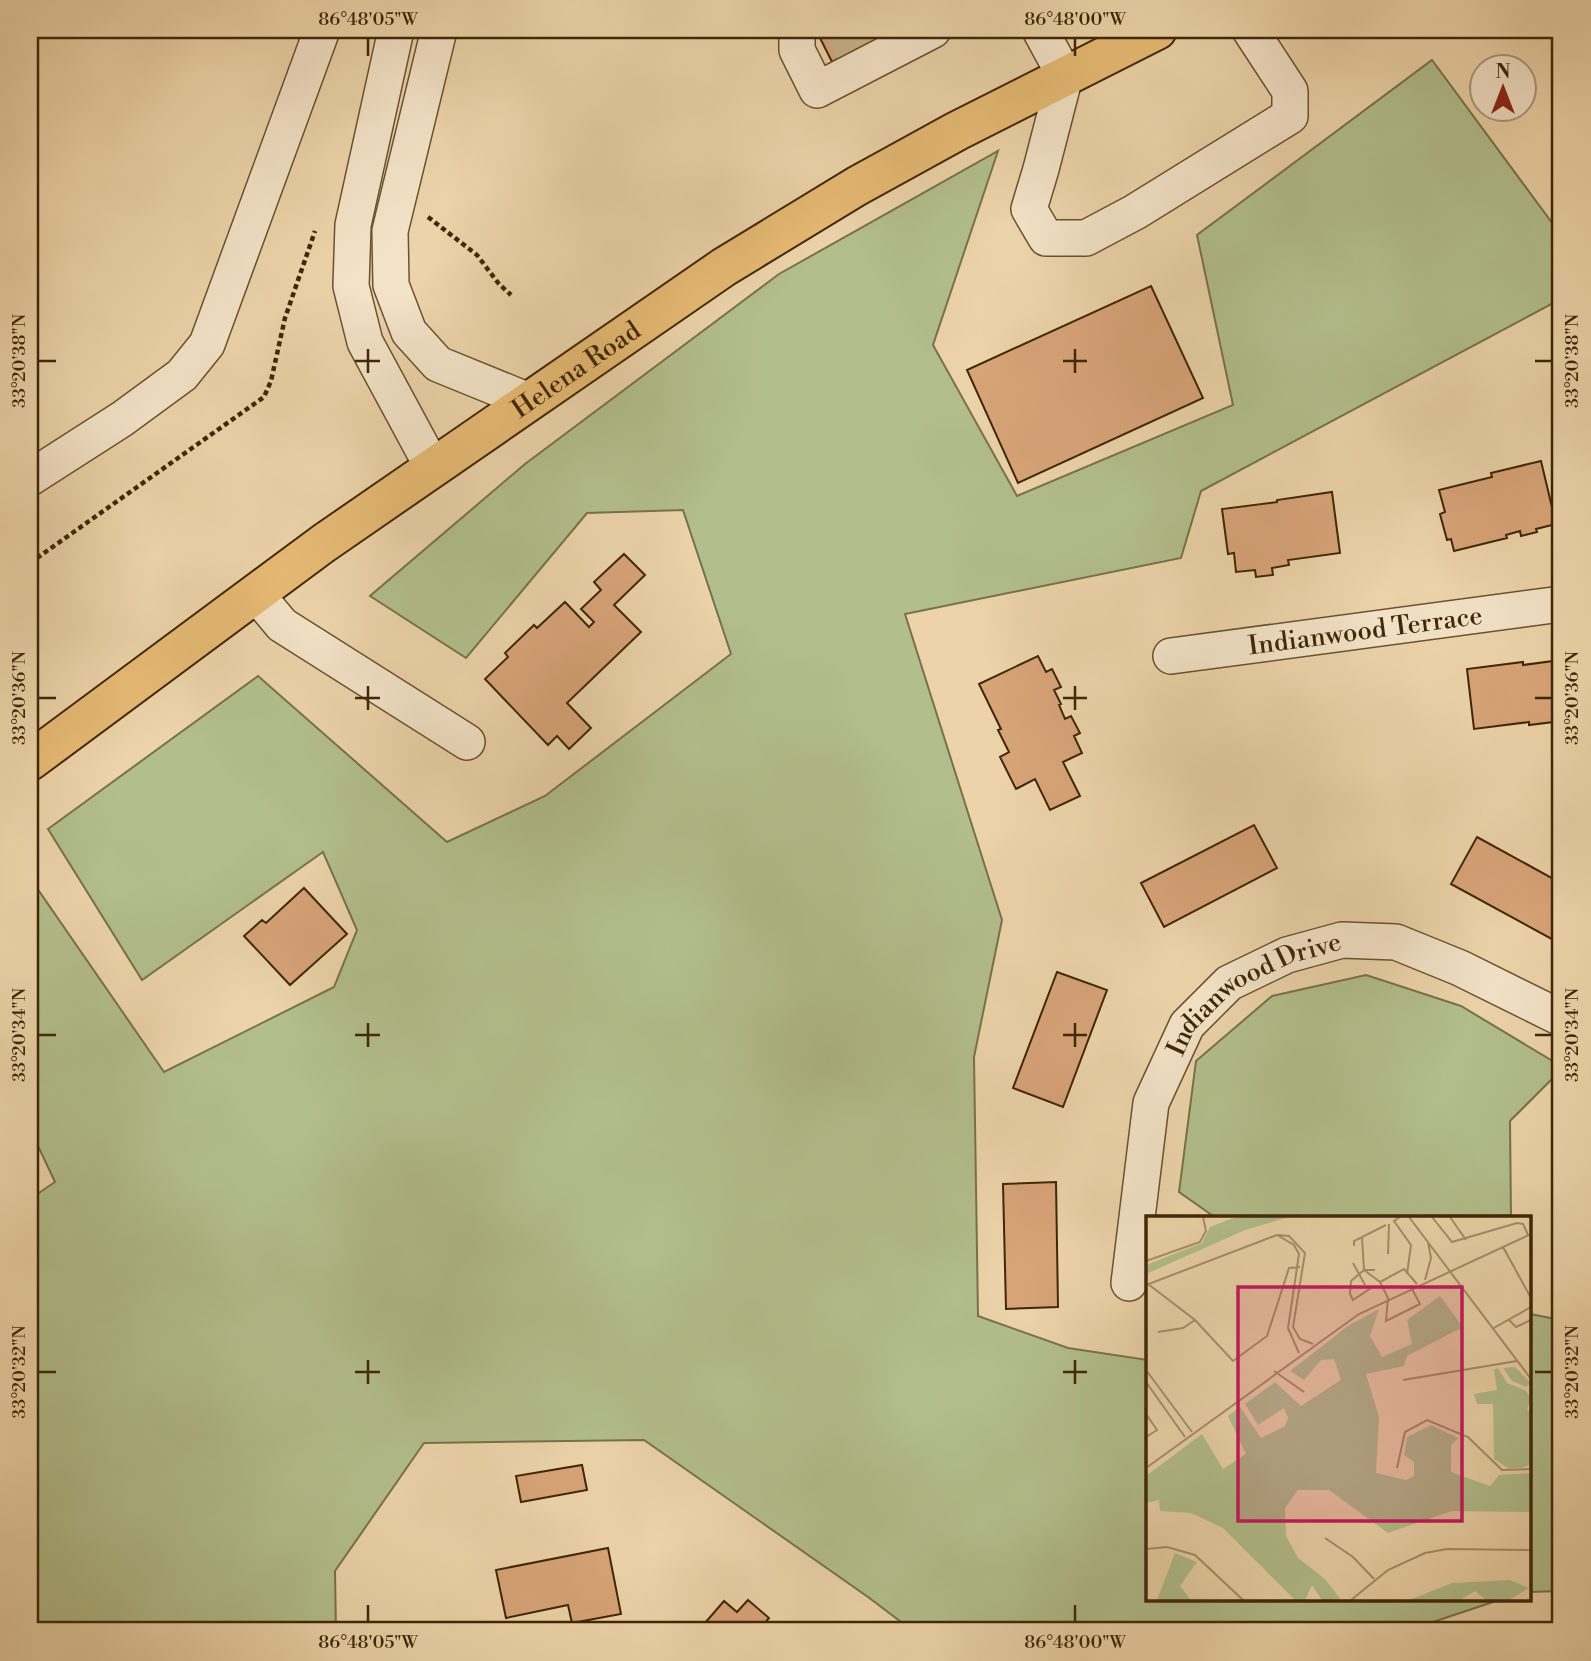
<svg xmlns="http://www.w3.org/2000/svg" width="1591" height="1661" font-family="'Libre Bodoni',serif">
<rect width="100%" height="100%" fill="#ecd3a9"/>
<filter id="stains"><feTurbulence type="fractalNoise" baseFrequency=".00286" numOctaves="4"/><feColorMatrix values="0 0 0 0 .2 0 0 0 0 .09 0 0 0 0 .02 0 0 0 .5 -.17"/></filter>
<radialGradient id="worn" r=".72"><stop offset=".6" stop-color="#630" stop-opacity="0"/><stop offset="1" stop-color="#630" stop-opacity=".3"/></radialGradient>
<path fill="#b2be8c" stroke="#78724a" stroke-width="2" d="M 1432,60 L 1561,235 L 1561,299 L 1201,491 L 1181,558 L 905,614 L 1002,920 L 974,1057 L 978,1316 L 1068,1348 L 1148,1360 L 1148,1600 L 1499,1600 L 1406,1631 L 913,1631 L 868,1597 L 644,1440 L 424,1443 L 335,1571 L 336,1631 L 30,1631 L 30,1199 L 55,1182 L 30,1129 L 30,878 L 164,1072 L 334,987 L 357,930 L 323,852 L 142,980 L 48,829 L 258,676 L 447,842 L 545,796 L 731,654 L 683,510 L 587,513 L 466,658 L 370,596 L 525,464 L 779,274 L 998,151 L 933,345 L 1017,496 L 1233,405 L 1197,235 Z
M 1366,975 L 1461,1006 L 1561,1066 L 1561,1070 L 1510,1121 L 1511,1218 L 1216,1218 L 1179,1192 L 1196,1061 L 1272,996 Z
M 1530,1314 L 1561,1320 L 1561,1591 L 1530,1592 Z"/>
<path fill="#d7a478" stroke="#3f2707" stroke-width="2" d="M 816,30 L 893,30 L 832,62 Z
M 1151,286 L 1203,398 L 1018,483 L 967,370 Z
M 1541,461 L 1556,524 L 1536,529 L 1537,532 L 1521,536 L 1520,531 L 1506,535 L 1507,538 L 1454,551 L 1451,539 L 1447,540 L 1440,514 L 1445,512 L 1439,490 L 1492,477 L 1491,473 Z
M 1332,492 L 1340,553 L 1288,560 L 1289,565 L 1272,568 L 1273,575 L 1256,577 L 1255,570 L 1236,572 L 1234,553 L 1228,554 L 1222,509 L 1277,502 L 1277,500 Z
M 624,554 L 645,575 L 614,605 L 641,632 L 567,703 L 591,728 L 569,749 L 557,736 L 548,745 L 485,679 L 508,657 L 505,653 L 534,625 L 537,628 L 565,602 L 589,627 L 594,622 L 581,609 L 601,590 L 594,582 Z
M 1038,656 L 1046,672 L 1052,669 L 1061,687 L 1054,690 L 1061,704 L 1059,705 L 1065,719 L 1071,716 L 1080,733 L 1074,736 L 1082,753 L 1063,762 L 1080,796 L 1050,810 L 1035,779 L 1016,789 L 1000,757 L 1009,752 L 998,730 L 1001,729 L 979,684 Z
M 1561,660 L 1561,721 L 1529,725 L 1529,722 L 1474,729 L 1467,669 L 1523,662 L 1523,665 Z
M 1254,825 L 1277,868 L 1164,927 L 1141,883 Z
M 1477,837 L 1561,883 L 1561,944 L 1451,884 Z
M 304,888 L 347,934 L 290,985 L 244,936 L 262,920 L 266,923 Z
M 1057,972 L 1107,990 L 1063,1107 L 1013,1088 Z
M 1056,1182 L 1058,1307 L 1006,1309 L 1003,1184 Z
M 582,1465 L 587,1490 L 521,1502 L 516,1476 Z
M 608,1548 L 621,1614 L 572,1623 L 568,1605 L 506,1618 L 496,1570 Z
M 748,1600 L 769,1618 L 758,1631 L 698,1631 L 724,1601 L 737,1612 Z"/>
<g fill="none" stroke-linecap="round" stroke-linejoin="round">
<path stroke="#c9b189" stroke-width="35" stroke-dasharray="35 18" stroke-linecap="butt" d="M 841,30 L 853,51
M 872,30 L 877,38"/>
<defs>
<g id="minor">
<path d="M 396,30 L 353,225 L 351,286 L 365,342 L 433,468"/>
<path d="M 439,30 L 390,231 L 391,285 L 409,332 L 438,364 L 529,401"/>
<path d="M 797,30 L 797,50 L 817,90 L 933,30"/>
<path d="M 1040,30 L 1065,76 L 1041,169 L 1029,209 L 1046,238 L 1086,238 L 1135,212 L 1290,116 L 1290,91 L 1250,30"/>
<path d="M 30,478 L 122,419 L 182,375 L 207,344 L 322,30"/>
<path d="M 256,594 L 282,625 L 467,742"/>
<path id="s1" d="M 1171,656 L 1561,604"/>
<path id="s2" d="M 1129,1283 L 1151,1103 L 1187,1025 L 1229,983 L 1287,955 L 1342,940 L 1396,942 L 1460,968 L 1561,1018"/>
</g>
<g id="major">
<path id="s3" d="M 30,761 L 324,543 L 724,267 L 857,186 L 957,131 L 1157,30"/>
</g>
</defs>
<use href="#minor" stroke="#6a5230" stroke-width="38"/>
<use href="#major" stroke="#3f2707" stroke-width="42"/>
<path stroke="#3f2707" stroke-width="4.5" stroke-dasharray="5 3.5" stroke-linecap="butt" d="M 428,217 L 477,255 L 499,284 L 511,295
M 30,563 L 264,397 L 271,381 L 285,318 L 315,231"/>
<use href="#minor" stroke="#f3e2c7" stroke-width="35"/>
<use href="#major" stroke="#e6ba74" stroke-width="38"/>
</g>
<path fill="none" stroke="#3f2707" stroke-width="2.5" d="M 368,38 L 368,56M 1075,38 L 1075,56M 368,349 L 368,373M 1075,349 L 1075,373M 38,361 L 56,361M 355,361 L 380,361M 1063,361 L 1087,361M 1535,361 L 1552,361M 368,686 L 368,710M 1075,686 L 1075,710M 38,698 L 56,698M 355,698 L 380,698M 1063,698 L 1087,698M 1535,698 L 1552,698M 368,1023 L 368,1047M 1075,1023 L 1075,1047M 38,1035 L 56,1035M 355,1035 L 380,1035M 1063,1035 L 1087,1035M 1535,1035 L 1552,1035M 368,1360 L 368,1384M 1075,1360 L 1075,1384M 38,1372 L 56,1372M 355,1372 L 380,1372M 1063,1372 L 1087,1372M 1535,1372 L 1552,1372M 368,1605 L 368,1622M 1075,1605 L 1075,1622"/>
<g text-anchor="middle" stroke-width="6" stroke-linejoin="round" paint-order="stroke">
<g font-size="26" fill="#3f2707" stroke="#f3e2c7">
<text dy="9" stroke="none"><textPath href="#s3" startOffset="672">Helena Road</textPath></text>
<text dy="9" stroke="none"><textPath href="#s1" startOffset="196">Indianwood Terrace</textPath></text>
<text dy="9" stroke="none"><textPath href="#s2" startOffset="341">Indianwood Drive</textPath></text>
</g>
</g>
<g transform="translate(1146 1216)">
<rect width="385" height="385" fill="#ecd3a9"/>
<path d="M 90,1 L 143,1 L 99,14 L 0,58 L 0,49 L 56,27 L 64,11 ZM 294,80 L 317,111 L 261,140 L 258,150 L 220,158 L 233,201 L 230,257 L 260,264 L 268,260 L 268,246 L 258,239 L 261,221 L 285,209 L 312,222 L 305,229 L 305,256 L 344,270 L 353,259 L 385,257 L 385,296 L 306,295 L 242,317 L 183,274 L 152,274 L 139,292 L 140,320 L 152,342 L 179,363 L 195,384 L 176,384 L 166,369 L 159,384 L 149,384 L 77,312 L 45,297 L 14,295 L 13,284 L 0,287 L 0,260 L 56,218 L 77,253 L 100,238 L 82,200 L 94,191 L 115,222 L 139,210 L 142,202 L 138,192 L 112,209 L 99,188 L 129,166 L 155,190 L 195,164 L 188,143 L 175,144 L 158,164 L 144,155 L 202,110 L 233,93 L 224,120 L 236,141 L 266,128 L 261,104 ZM 369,151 L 385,167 L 380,171 L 366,165 L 357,152 ZM 352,152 L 361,167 L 379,174 L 385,182 L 381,194 L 385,197 L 385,248 L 376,252 L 362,252 L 348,243 L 347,188 L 331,188 L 328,178 L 351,174 L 348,154 ZM 29,337 L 51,346 L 34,370 L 45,384 L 11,384 ZM 364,364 L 383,372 L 363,384 L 340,384 L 329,375 L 314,384 L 263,384 L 306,367 Z" fill="#b2be8c"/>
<path fill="none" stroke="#a78e68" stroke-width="2" d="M 254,1 L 248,5 L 265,29 L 261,58M 263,1 L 385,163M 286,1 L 306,26 L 371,7 L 377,8 L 382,19M 304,1 L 320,24M 216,21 L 218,54 L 229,54M 208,30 L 208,25 L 240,9M 357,31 L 385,82M 242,38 L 243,8M 0,45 L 54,26 L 60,15 L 57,1M 207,47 L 219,69M 279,64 L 285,42 L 282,26M 2,68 L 49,104 L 87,145 L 121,120 L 143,52 L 154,51M 0,69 L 131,19M 265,71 L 274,88 L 240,105 L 242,82 L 234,66 L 258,53 L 271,68M 225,72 L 207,84 L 204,78 L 205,65 L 218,54 L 234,66M 362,103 L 370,111 L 385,104M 346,113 L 385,91M 12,116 L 37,112 L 49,104M 153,137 L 142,112 L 153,38 L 148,29 L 131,19 L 143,20 L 159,37 L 147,111 L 154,123 L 167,128M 0,154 L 46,216M 128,155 L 158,176M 257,164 L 371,145M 0,166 L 39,221M 0,198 L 11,214 L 0,221M 0,252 L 213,98 L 385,18M 251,252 L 259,216 L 281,204 L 322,221 L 356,254 L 385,253M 179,322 L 207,341 L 228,363M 0,333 L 21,331 L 49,339 L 97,384M 205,384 L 242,354 L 279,337 L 301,333 L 385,334"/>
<path fill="#c2185b" fill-opacity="0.15" stroke="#c2185b" stroke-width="3.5" d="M 92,71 L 316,71 L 316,305 L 92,305 Z"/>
<rect width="385" height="385" fill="none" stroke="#3f2707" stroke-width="3.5"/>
</g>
<rect width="1591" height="1661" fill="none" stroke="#ecd3a9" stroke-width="77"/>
<g transform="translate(1503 88)"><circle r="33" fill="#f3e2c7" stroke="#ab977a" stroke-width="2"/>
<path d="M0-5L12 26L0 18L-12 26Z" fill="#8f2418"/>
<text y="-10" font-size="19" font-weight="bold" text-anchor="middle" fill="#3f2707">N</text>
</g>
<rect x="38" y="38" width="1514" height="1584" fill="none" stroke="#3f2707" stroke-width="2.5"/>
<g font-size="18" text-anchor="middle" fill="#3f2707">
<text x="368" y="25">86°48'05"W</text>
<text x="1075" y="25">86°48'00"W</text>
<text transform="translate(19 361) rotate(-90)" y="6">33°20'38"N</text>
<text transform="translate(1572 361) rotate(-90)" y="6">33°20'38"N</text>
<text transform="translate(19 698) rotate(-90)" y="6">33°20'36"N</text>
<text transform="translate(1572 698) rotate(-90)" y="6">33°20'36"N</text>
<text transform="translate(19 1035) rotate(-90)" y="6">33°20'34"N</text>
<text transform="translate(1572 1035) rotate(-90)" y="6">33°20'34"N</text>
<text transform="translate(19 1372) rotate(-90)" y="6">33°20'32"N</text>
<text transform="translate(1572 1372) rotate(-90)" y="6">33°20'32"N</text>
<text x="368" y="1648">86°48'05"W</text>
<text x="1075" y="1648">86°48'00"W</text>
</g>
<rect width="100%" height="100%" filter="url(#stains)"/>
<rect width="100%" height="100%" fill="url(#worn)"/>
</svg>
